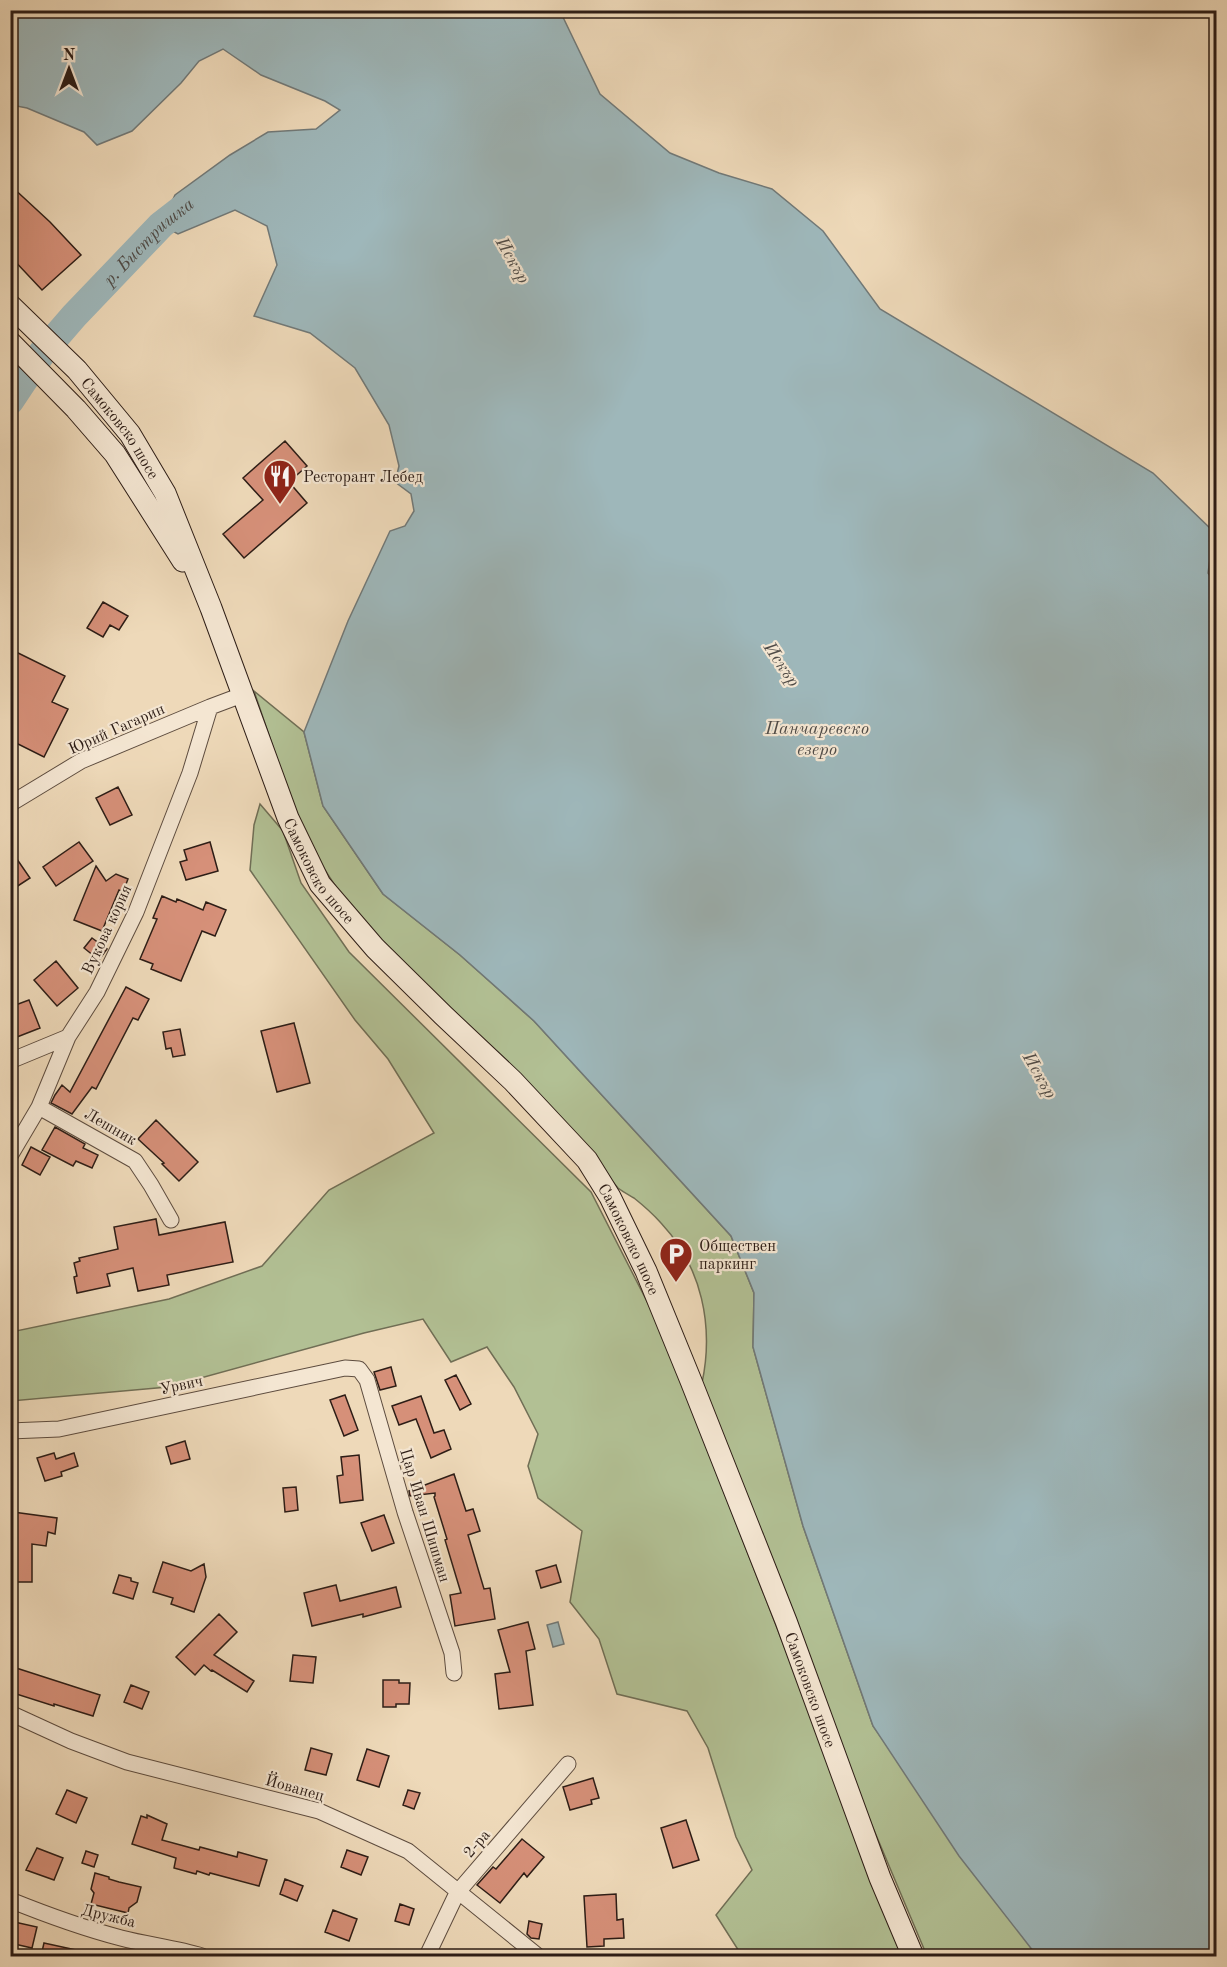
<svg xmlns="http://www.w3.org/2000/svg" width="1227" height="1967" font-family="'Old Standard TT',serif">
<rect width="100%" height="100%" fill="#eed9b9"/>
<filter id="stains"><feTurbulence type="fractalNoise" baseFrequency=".00333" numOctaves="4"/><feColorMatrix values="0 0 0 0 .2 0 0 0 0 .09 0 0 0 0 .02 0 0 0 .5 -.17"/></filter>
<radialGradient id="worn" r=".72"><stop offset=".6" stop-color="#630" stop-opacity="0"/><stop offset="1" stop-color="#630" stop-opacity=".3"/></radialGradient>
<path fill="#b2c094" stroke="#706e55" stroke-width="1.5" d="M 254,691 L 304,732 L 323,806 L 383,894 L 460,955 L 534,1021 L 731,1236 L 754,1293 L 753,1347 L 803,1526 L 873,1726 L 1037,1956 L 927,1956 L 863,1804 L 702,1383 C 714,1326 702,1267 661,1223 C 653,1214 644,1206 634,1198 C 629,1195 623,1192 618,1188 C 609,1178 601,1165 593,1155 L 407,970 L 349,907 L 323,867 L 295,812 Z
M 260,804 L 283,831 L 301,883 L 349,952 L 591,1192 L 658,1323 L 905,1956 L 742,1956 L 716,1915 L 752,1870 L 736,1837 L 708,1748 L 687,1711 L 617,1694 L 599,1639 L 570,1602 L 582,1531 L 538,1498 L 528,1466 L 538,1434 L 514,1387 L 487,1347 L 451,1362 L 423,1319 L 364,1333 L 168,1387 L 11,1401 L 11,1332 L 169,1299 L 262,1266 L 329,1190 L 434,1133 L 388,1059 L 355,1020 L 250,870 L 254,825 Z"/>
<path fill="#9eb7ba" stroke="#717978" stroke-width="1.5" d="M 10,11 L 560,11 L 600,94 L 670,153 L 719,173 L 772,189 L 823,231 L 880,309 L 1153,473 L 1214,532 L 1208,573 L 1216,584 L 1216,1956 L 1037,1956 L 959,1856 L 873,1726 L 803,1526 L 753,1347 L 754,1293 L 731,1236 L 534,1021 L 460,955 L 383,894 L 323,806 L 304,732 L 348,621 L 390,531 L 405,526 L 414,511 L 411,494 L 395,482 L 399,466 L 389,425 L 355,368 L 310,333 L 254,316 L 277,265 L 267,226 L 235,210 L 178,234 L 161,225 L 175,195 L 230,155 L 268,132 L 316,129 L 340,110 L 325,101 L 261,75 L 223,49 L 199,61 L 181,83 L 132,131 L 97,145 L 84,132 L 27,108 L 11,105 Z
M 558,1622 L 564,1644 L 553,1647 L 547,1625 Z"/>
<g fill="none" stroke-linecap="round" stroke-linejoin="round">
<path stroke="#9eb7ba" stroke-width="28" id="s1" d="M 10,401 L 42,353 L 74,316 L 161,225 L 192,201"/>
</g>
<path fill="#d69079" stroke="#2d1d16" stroke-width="1.5" d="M 10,185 L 50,222 L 81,255 L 42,290 L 10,256 Z
M 285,441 L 307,466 L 289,482 L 307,503 L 244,558 L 223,534 L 263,500 L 243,478 Z
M 103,602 L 128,616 L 119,630 L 110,625 L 103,637 L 87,628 Z
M 10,649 L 65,676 L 52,702 L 68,709 L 44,757 L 10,740 Z
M 118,787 L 132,815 L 110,825 L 96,798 Z
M 79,842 L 93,861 L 56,886 L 43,867 Z
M 210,842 L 218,871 L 186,880 L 180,862 L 187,860 L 184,850 Z
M 10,849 L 30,878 L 10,891 Z
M 96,866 L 106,881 L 116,874 L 128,879 L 123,892 L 119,890 L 102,931 L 74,920 Z
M 162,896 L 176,902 L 177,899 L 203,910 L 206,902 L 226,910 L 215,936 L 202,931 L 181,981 L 151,969 L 153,964 L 140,959 L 157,919 L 153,918 Z
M 92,938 L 107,949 L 99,960 L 84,948 Z
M 56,961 L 78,988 L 57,1006 L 34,980 Z
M 126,987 L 149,999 L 138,1020 L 133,1018 L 96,1089 L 92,1087 L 72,1114 L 51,1103 L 55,1095 L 62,1085 L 70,1092 Z
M 29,1000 L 40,1028 L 17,1037 L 10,1021 L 10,1007 Z
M 294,1023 L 310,1083 L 277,1092 L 261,1031 Z
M 180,1029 L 185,1055 L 173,1057 L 171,1048 L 166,1049 L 163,1032 Z
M 156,1120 L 198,1162 L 179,1181 L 162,1164 L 164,1163 L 138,1139 Z
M 55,1127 L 85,1144 L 83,1148 L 98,1155 L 92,1168 L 76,1161 L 73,1166 L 42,1150 Z
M 31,1147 L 50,1157 L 40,1175 L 22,1165 Z
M 156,1219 L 159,1235 L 225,1222 L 233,1262 L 167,1275 L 169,1285 L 138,1291 L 133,1268 L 107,1274 L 110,1286 L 77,1293 L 74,1277 L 77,1276 L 74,1263 L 80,1261 L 79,1258 L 118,1249 L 114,1227 Z
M 391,1367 L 396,1386 L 380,1390 L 374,1372 Z
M 456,1375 L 471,1404 L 460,1410 L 445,1380 Z
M 345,1395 L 358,1430 L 344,1436 L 330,1400 Z
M 421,1396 L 434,1433 L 444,1430 L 451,1449 L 431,1458 L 416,1419 L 399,1425 L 392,1406 Z
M 185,1441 L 190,1459 L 171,1464 L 166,1447 Z
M 54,1453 L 56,1459 L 74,1453 L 78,1466 L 61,1472 L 62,1476 L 45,1481 L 37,1458 Z
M 359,1455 L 363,1500 L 340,1503 L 337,1476 L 343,1475 L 341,1457 Z
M 454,1474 L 466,1511 L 473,1509 L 480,1531 L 468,1535 L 484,1589 L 490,1588 L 495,1619 L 455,1626 L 450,1595 L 461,1593 L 445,1540 L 447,1539 L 434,1497 L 435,1496 L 435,1493 L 410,1496 L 409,1491 Z
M 296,1487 L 298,1510 L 285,1512 L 283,1488 Z
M 13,1512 L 57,1518 L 55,1534 L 48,1532 L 46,1546 L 32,1544 L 32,1582 L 10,1582 L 10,1559 L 13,1559 L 15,1535 L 10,1535 Z
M 384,1515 L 394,1543 L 372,1551 L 361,1523 Z
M 163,1562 L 191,1571 L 204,1564 L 206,1577 L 194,1612 L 171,1604 L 173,1598 L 153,1592 Z
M 556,1565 L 561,1582 L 541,1588 L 536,1571 Z
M 119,1575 L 131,1578 L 131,1581 L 138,1583 L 133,1599 L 113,1593 Z
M 336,1585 L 340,1601 L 396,1587 L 401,1607 L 363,1617 L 363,1614 L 312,1626 L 304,1593 Z
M 219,1614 L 237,1632 L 214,1655 L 254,1681 L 247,1692 L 212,1670 L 211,1671 L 204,1665 L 195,1675 L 176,1657 Z
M 528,1622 L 535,1649 L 526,1651 L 533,1705 L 499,1709 L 495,1674 L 510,1672 L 498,1630 Z
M 293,1655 L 316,1657 L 313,1683 L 290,1681 Z
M 10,1666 L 100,1695 L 93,1716 L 54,1704 L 54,1706 L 10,1692 Z
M 383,1680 L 399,1680 L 399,1683 L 410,1683 L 409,1704 L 396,1704 L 396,1707 L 383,1707 Z
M 131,1685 L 149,1692 L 142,1709 L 124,1702 Z
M 311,1748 L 332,1754 L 326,1775 L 305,1770 Z
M 367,1749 L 389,1756 L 379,1787 L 357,1780 Z
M 593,1778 L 599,1798 L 591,1800 L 592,1804 L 570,1810 L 563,1787 Z
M 67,1790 L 87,1798 L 76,1823 L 56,1814 Z
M 408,1790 L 420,1793 L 414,1809 L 403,1805 Z
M 147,1815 L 167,1824 L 162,1840 L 199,1850 L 200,1847 L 237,1857 L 238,1852 L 267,1860 L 259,1886 L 210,1873 L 209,1875 L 197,1871 L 196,1874 L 174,1868 L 176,1858 L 132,1844 L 141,1816 L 147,1818 Z
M 686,1820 L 699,1860 L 673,1868 L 661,1828 Z
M 522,1839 L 544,1857 L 527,1877 L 524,1873 L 500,1903 L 477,1885 L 493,1867 L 496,1869 Z
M 37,1848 L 63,1858 L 54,1880 L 26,1870 Z
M 347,1850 L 368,1857 L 361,1875 L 341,1867 Z
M 86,1851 L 98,1855 L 94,1867 L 82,1863 Z
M 95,1873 L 109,1877 L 109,1879 L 119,1882 L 141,1887 L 137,1902 L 129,1908 L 128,1913 L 91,1904 L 94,1893 L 91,1889 Z
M 285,1879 L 303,1886 L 297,1901 L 280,1894 Z
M 616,1894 L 617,1920 L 623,1919 L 624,1938 L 604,1939 L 604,1946 L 587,1947 L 584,1896 Z
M 400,1904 L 414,1909 L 409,1925 L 395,1921 Z
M 333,1910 L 357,1919 L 349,1941 L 325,1932 Z
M 10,1921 L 37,1927 L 32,1948 L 10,1943 Z
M 529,1921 L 542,1924 L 539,1939 L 531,1938 L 527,1934 Z
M 44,1943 L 81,1951 L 80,1956 L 41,1956 Z"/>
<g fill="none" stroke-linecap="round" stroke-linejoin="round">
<defs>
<path id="minor" d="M 10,804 L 81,761 L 210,707 L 242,695
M 10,1061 L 68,1037
M 39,1107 L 135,1161 L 151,1185 L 171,1220
M 10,1156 L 39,1107 L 68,1037 L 97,992 L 136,912 L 190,773 L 210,707
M 10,1431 L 59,1429 L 345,1368 L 359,1369 L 367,1380 L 405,1512 L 452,1653 L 454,1673
M 10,1713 L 71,1741 L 127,1762 L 319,1811 L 408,1851 L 538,1956
M 10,1900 C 47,1915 83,1928 121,1938 C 148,1945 176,1948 202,1956
M 427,1956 L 457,1893 L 568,1764"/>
<g id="secondary">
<path id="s2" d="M 10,305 L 77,370 L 130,434 L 165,493 L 211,608 L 288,818 L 320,884 L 375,948 L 443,1015 L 513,1081 L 587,1160 L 610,1197 L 646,1271 L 691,1381 L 786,1621 L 880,1878 L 913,1956"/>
<path d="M 10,342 L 76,409 L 115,454 L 183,561"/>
</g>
</defs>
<use href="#minor" stroke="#5d4c3f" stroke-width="17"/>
<use href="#secondary" stroke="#2d1d16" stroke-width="23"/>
<use href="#minor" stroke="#f4e6d2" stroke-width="15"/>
<use href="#secondary" stroke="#f4e6d2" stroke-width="21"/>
</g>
<defs>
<symbol id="restaurant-pin" viewBox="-11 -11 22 30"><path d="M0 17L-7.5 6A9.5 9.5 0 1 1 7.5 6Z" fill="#8f2418" stroke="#f4e6d2"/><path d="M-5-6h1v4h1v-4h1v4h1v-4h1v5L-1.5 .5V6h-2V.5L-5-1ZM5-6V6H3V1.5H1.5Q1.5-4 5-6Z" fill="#fff"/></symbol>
<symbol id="parking-pin" viewBox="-11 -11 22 30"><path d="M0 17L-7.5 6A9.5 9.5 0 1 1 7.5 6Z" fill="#8f2418" stroke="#f4e6d2"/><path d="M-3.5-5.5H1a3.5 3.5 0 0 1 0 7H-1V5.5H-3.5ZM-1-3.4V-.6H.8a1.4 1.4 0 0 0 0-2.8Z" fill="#fff"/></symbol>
</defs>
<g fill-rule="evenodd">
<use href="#restaurant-pin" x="261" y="457" width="38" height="52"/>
<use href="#parking-pin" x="657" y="1235" width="38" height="52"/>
</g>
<g text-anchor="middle" stroke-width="4.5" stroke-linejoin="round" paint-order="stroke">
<g font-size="16" fill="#2d1d16" stroke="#f4e6d2">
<text dy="6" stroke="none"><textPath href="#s2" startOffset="166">Самоковско шосе</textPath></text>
<text transform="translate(116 728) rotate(-24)" y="6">Юрий Гагарин</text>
<text dy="6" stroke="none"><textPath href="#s2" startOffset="654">Самоковско шосе</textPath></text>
<text transform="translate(106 929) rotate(-65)" y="6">Вукова кория</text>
<text transform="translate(111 1126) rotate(30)" y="6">Лешник</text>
<text dy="6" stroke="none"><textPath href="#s2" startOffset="1140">Самоковско шосе</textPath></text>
<text transform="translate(181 1384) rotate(-12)" y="6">Урвич</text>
<text transform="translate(426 1515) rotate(73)" y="6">Цар Иван Шишман</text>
<text dy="6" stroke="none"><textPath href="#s2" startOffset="1626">Самоковско шосе</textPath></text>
<text transform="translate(295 1787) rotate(16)" y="6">Йованец</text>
<text transform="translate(476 1843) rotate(-49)" y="6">2-ра</text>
<text transform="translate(109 1915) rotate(14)" y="6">Дружба</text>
</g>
<g font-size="16" fill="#2d1d16" stroke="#f4e6d2" text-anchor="start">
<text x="303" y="482">Ресторант Лебед</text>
<text x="699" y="1251">Обществен<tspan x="699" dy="18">паркинг</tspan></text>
</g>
<g font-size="18" font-style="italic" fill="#4f4b47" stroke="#f4e6d2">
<text dy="6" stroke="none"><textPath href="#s1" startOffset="212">р. Бистришка</textPath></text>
<text transform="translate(513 260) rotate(60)" y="6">Искър</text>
<text transform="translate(782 664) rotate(56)" y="6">Искър</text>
<text x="817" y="734">Панчаревско<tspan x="817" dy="21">езеро</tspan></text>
<text transform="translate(1040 1075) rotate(60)" y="6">Искър</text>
</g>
</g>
<rect width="1227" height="1967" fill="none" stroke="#eed9b9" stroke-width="36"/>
<rect x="12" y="12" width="1203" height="1943" fill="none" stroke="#2d1d16" stroke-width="3"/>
<rect x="18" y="18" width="1191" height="1931" fill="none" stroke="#2d1d16" stroke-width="1.5"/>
<g transform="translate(69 69)" stroke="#f4e6d2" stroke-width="4.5" paint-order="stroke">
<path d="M0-4.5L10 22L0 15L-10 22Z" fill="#2d1d16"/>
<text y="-9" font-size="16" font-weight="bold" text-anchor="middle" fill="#2d1d16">N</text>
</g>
<rect width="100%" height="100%" filter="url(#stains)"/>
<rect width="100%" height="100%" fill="url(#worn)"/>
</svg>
